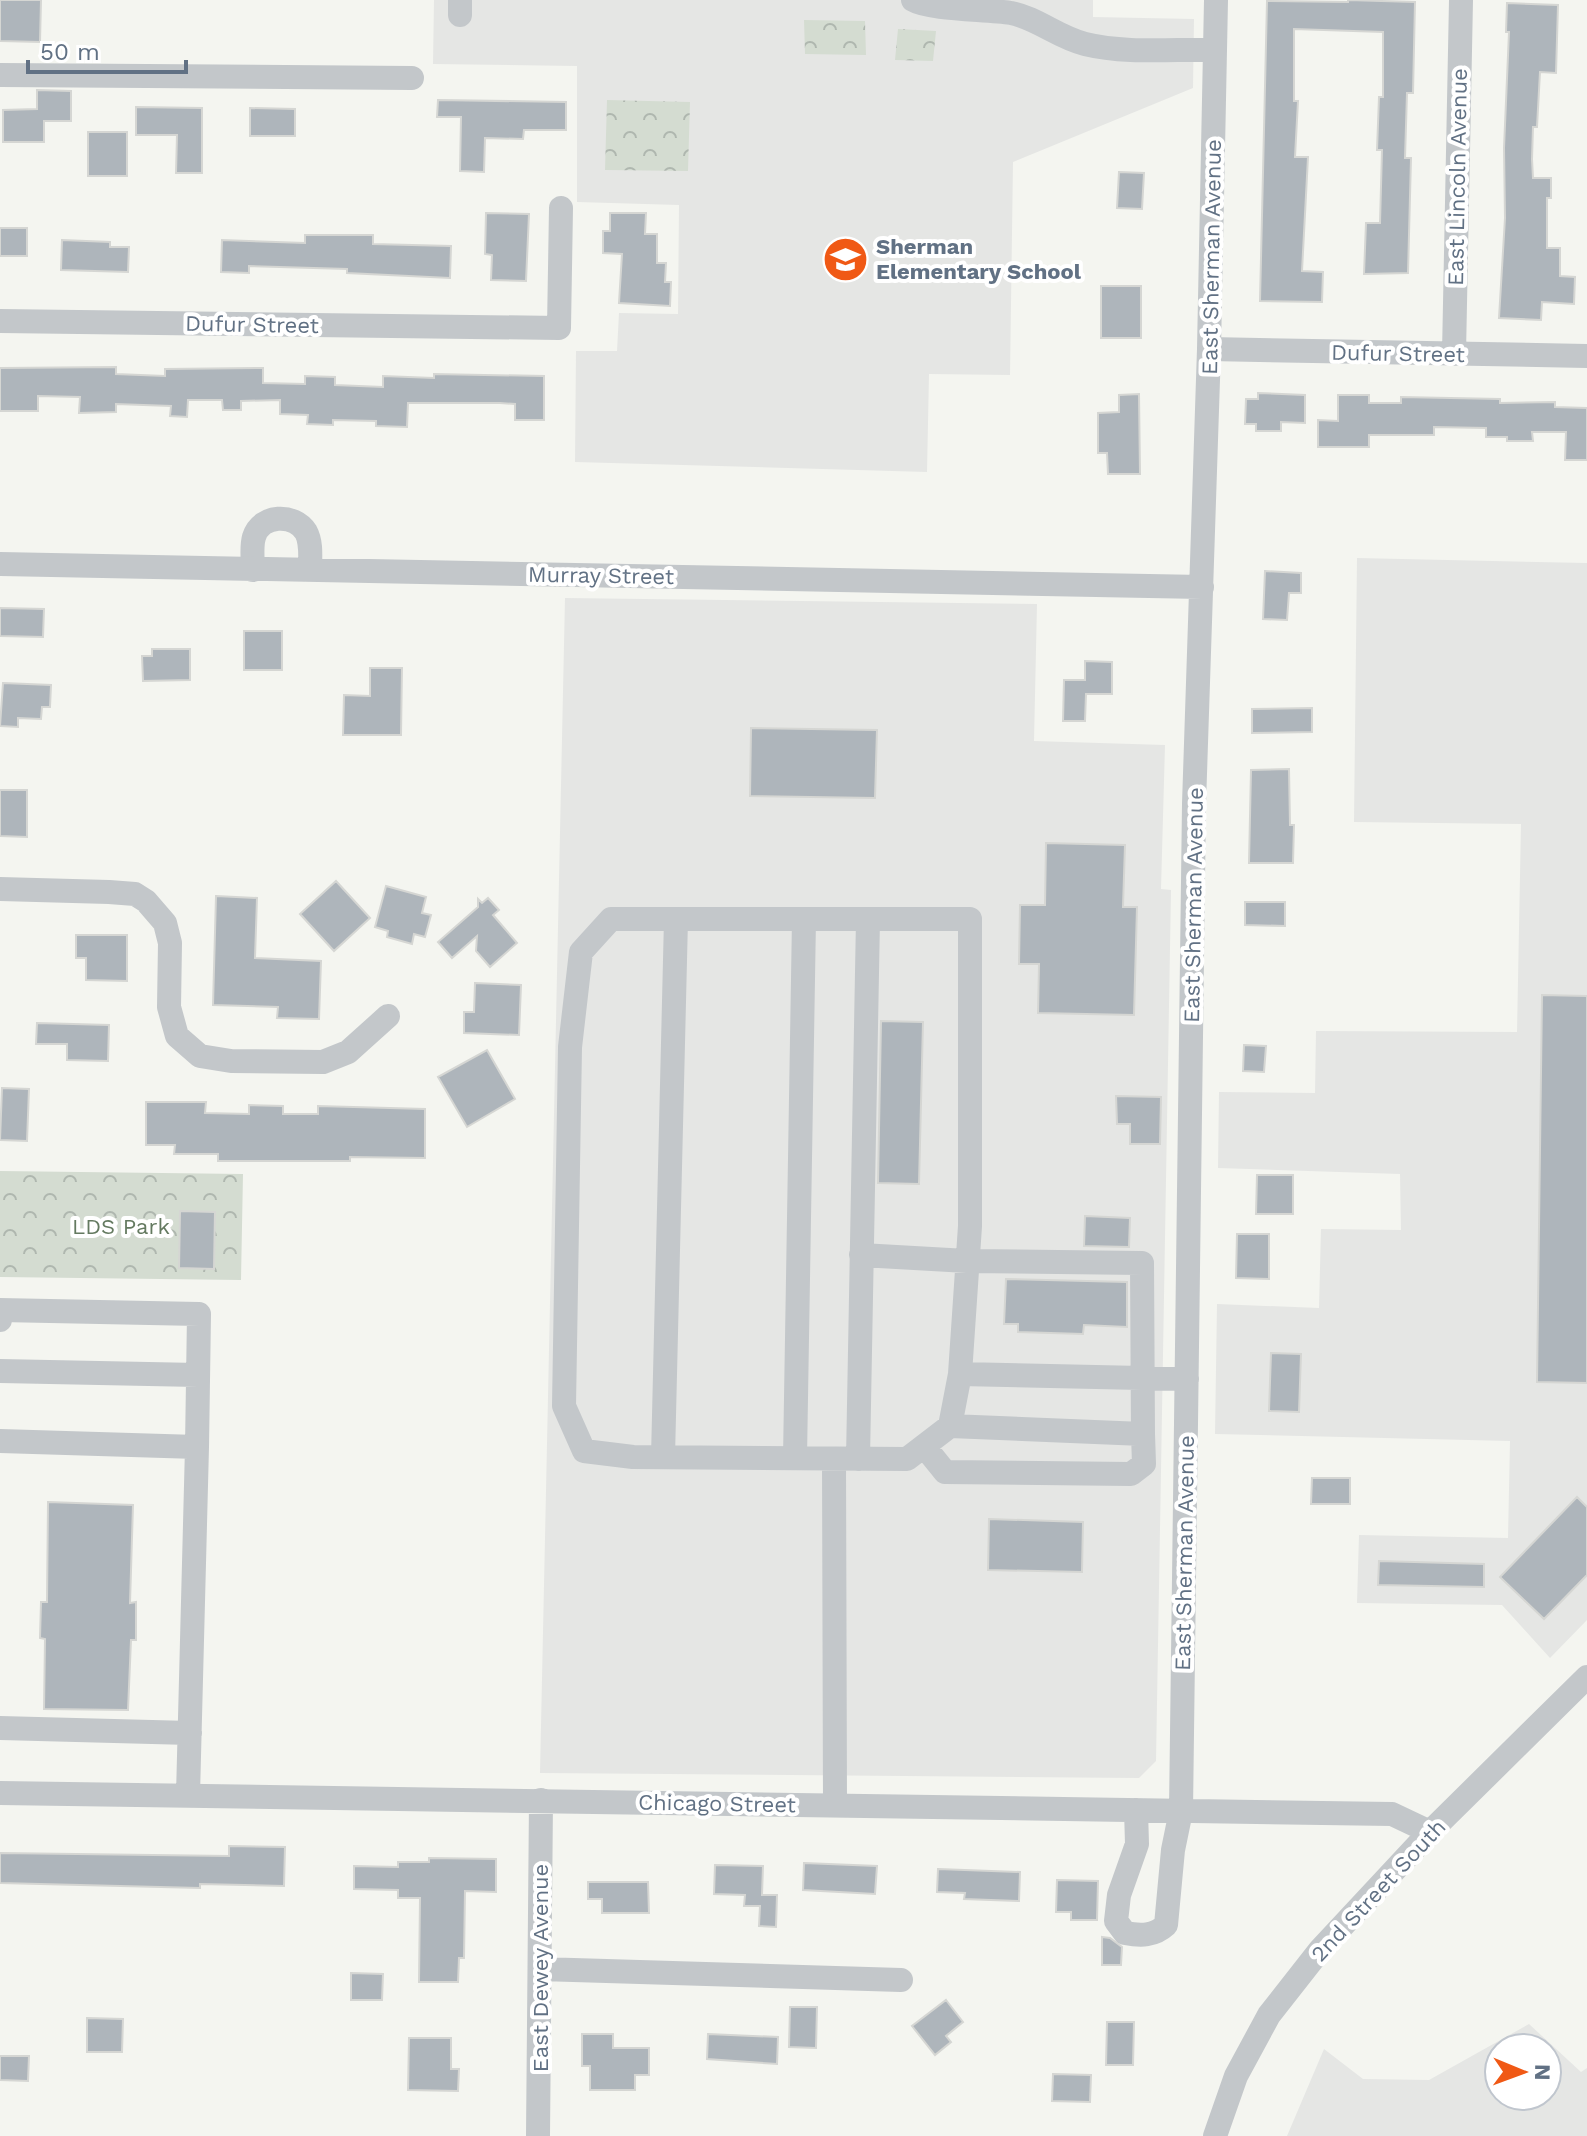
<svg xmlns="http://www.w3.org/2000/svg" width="1587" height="2136" font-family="'Work Sans',sans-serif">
<defs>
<pattern id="park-crowns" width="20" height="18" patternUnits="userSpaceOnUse" patternTransform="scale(2)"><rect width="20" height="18" fill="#d4dcd1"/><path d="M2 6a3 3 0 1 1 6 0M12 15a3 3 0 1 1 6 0" fill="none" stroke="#afb7af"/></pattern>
</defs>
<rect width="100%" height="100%" fill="#f4f5f0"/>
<path fill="#e5e6e4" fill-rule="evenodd" d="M 434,0 L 1093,0 L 1093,17 L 1194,19 L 1193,88 L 1013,162 L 1010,375 L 929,374 L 927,472 L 575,462 L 576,351 L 617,351 L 619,313 L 678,314 L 679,205 L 577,202 L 577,66 L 433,64 Z
M 1357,558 L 1587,563 L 1587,1620 L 1550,1658 L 1502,1605 L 1357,1603 L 1359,1535 L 1508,1538 L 1510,1441 L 1215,1434 L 1217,1304 L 1319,1308 L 1321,1229 L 1401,1230 L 1400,1174 L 1218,1168 L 1219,1092 L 1315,1093 L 1316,1031 L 1517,1032 L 1521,824 L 1354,822 Z
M 565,598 L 1037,604 L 1034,741 L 1165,745 L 1161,889 L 1171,890 L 1156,1761 L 1139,1778 L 540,1773 Z
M 1529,2024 L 1581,2072 L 1587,2068 L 1587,2136 L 1287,2136 L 1324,2049 L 1363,2079 L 1429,2080 ZM 1499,2048 L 1547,2048 L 1547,2096 L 1499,2096 Z"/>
<path fill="url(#park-crowns)" d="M 804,20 L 865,21 L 866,55 L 805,54 Z
M 898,29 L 936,31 L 933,61 L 895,60 Z
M 607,100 L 690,102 L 688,171 L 605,170 Z
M 0,1171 L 243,1174 L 241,1280 L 0,1277 Z"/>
<path fill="#aeb5bb" stroke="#d5d6d3" stroke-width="2" d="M 0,0 L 41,0 L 40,42 L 0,41 Z
M 1348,0 L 1415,2 L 1413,93 L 1407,93 L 1405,158 L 1411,158 L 1408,273 L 1364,274 L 1366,223 L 1380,223 L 1382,150 L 1377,150 L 1379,97 L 1383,97 L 1383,32 L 1294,29 L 1294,101 L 1298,101 L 1295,157 L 1308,157 L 1302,271 L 1323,272 L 1322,302 L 1260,301 L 1267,1 L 1348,2 Z
M 1507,3 L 1558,5 L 1556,73 L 1540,72 L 1537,127 L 1533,127 L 1532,159 L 1533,178 L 1551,178 L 1551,198 L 1547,198 L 1547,248 L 1560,248 L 1560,276 L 1575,277 L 1574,304 L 1542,302 L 1541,320 L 1499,318 L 1505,218 L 1504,148 L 1509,32 L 1506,32 Z
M 37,90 L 71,91 L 71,121 L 44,121 L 44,142 L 3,142 L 3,110 L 37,109 Z
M 438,100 L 566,102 L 566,130 L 524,130 L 523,139 L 485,138 L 484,172 L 460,171 L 461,117 L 437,117 Z
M 136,107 L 202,108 L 202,173 L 176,173 L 177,135 L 136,135 Z
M 250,108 L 295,109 L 295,136 L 250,136 Z
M 88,132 L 127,132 L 127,176 L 88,176 Z
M 1119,172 L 1144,173 L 1142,209 L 1117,208 Z
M 486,213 L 529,214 L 526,281 L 491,280 L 492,255 L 485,254 Z
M 610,213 L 646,213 L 645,234 L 657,234 L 657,263 L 666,263 L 665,282 L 671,282 L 670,306 L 619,303 L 622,254 L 603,253 L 603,231 L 610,231 Z
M 0,228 L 27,228 L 27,256 L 0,256 Z
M 305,235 L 373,235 L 373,244 L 451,246 L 450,278 L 347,273 L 347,269 L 249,266 L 249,273 L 221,272 L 222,240 L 305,243 Z
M 62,240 L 110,242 L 110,247 L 129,247 L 128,272 L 61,270 Z
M 1101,286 L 1141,286 L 1141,338 L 1101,338 Z
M 116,367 L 116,374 L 165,376 L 165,369 L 263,368 L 263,383 L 305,384 L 305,376 L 335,377 L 335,385 L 383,387 L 383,376 L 434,378 L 434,374 L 544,376 L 544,420 L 515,420 L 515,404 L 500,403 L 408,403 L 407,427 L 376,426 L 376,421 L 333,420 L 333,425 L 307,424 L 308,415 L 280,414 L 280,400 L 241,401 L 241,410 L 223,410 L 222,400 L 188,400 L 187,417 L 170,416 L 171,406 L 116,404 L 116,412 L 79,413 L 80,397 L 38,396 L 38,411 L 0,411 L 0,368 Z
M 1258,393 L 1305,395 L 1305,423 L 1281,422 L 1281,431 L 1256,431 L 1256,424 L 1245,424 L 1246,399 L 1258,399 Z
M 1139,394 L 1140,474 L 1108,474 L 1107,453 L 1098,453 L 1098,413 L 1119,412 L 1119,395 Z
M 1338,395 L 1369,395 L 1369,403 L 1401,403 L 1401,397 L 1500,399 L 1500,403 L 1555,402 L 1555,407 L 1587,408 L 1587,460 L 1565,460 L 1566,432 L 1532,432 L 1533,441 L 1507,441 L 1507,437 L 1486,437 L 1486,428 L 1434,427 L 1434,435 L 1369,435 L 1369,447 L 1318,447 L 1318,420 L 1338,421 Z
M 1265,571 L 1301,573 L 1301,593 L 1289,593 L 1287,620 L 1263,619 Z
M 0,608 L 44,609 L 43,637 L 0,636 Z
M 244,631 L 282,631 L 282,670 L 244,670 Z
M 152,649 L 190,649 L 190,680 L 143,681 L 142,656 L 152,656 Z
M 1085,661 L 1112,662 L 1112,694 L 1086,694 L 1085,721 L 1063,721 L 1064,680 L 1085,680 Z
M 370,668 L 402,668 L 401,735 L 343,735 L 344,695 L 370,696 Z
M 3,683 L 51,685 L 50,707 L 42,707 L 41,719 L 18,718 L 18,727 L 0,726 Z
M 1312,708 L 1312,732 L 1252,733 L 1252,709 Z
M 751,728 L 877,730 L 875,798 L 750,796 Z
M 1289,769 L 1290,825 L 1294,825 L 1293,863 L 1249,863 L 1251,770 Z
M 0,790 L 27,790 L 27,837 L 0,836 Z
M 1046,843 L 1125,845 L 1123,907 L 1137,907 L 1134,1015 L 1038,1013 L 1039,964 L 1019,964 L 1020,905 L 1045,905 Z
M 336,881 L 370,918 L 334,951 L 300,914 Z
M 386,886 L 426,897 L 422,913 L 431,915 L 425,937 L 414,934 L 412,944 L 387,937 L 388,931 L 375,927 Z
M 216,896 L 257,898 L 255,958 L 321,961 L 319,1019 L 277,1018 L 278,1007 L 213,1005 Z
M 488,898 L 499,910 L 493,915 L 517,943 L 490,967 L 476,951 L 477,936 L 452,958 L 438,942 L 478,907 L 478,899 L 482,903 Z
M 1245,902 L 1285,902 L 1285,926 L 1245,925 Z
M 76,935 L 127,935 L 127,981 L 86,980 L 86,958 L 76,958 Z
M 475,983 L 521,985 L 519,1035 L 464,1033 L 464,1012 L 474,1012 Z
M 1542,995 L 1587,996 L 1587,1383 L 1537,1382 Z
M 881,1021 L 923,1022 L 919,1184 L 878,1183 Z
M 37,1023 L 109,1025 L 108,1061 L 67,1060 L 67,1044 L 36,1044 Z
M 1244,1045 L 1266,1046 L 1264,1072 L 1243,1071 Z
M 487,1050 L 515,1099 L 467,1127 L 438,1077 Z
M 2,1088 L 29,1089 L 27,1141 L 0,1140 Z
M 1116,1096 L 1161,1097 L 1160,1144 L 1130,1144 L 1130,1124 L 1117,1124 Z
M 146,1102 L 206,1102 L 205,1113 L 249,1114 L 249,1105 L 283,1106 L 283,1114 L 318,1114 L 318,1106 L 425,1109 L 425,1158 L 350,1157 L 350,1161 L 218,1161 L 218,1154 L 174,1154 L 175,1145 L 146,1145 Z
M 1257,1175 L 1293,1175 L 1293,1214 L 1256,1214 Z
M 180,1211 L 215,1212 L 214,1269 L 179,1268 Z
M 1085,1216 L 1130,1218 L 1129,1247 L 1084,1246 Z
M 1237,1234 L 1269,1234 L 1269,1279 L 1236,1278 Z
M 1006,1279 L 1127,1282 L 1127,1327 L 1084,1325 L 1083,1334 L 1018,1332 L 1018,1324 L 1004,1324 Z
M 1271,1353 L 1301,1354 L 1299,1412 L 1269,1411 Z
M 1312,1478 L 1350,1478 L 1350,1504 L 1311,1504 Z
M 1577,1497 L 1587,1507 L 1587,1575 L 1544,1619 L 1500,1577 Z
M 48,1502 L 133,1505 L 130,1603 L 136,1602 L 136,1640 L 131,1640 L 128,1710 L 44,1709 L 45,1639 L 40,1638 L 41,1602 L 47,1602 Z
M 989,1519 L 1083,1522 L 1082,1572 L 988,1570 Z
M 1379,1561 L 1484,1564 L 1484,1587 L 1378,1585 Z
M 229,1846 L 285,1847 L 284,1886 L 200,1884 L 200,1888 L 0,1883 L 0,1853 L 229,1856 Z
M 429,1858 L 496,1859 L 496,1892 L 465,1891 L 464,1958 L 459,1958 L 458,1982 L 419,1982 L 420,1898 L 398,1898 L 398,1890 L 354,1889 L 354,1866 L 398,1867 L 398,1862 L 429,1862 Z
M 804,1863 L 877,1866 L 875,1894 L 803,1890 Z
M 715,1865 L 763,1866 L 762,1895 L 777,1895 L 776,1927 L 759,1926 L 760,1906 L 744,1906 L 745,1895 L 714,1894 Z
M 938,1869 L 1020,1872 L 1019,1901 L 964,1899 L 965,1893 L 937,1892 Z
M 1057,1880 L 1098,1881 L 1097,1920 L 1071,1920 L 1071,1912 L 1056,1912 Z
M 588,1882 L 648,1882 L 649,1913 L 602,1913 L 602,1899 L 588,1899 Z
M 1102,1937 L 1110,1938 L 1122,1947 L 1121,1965 L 1102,1965 Z
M 351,1973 L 383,1974 L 382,2000 L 351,2000 Z
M 946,2000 L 963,2022 L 946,2036 L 951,2042 L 935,2055 L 912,2026 Z
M 790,2007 L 817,2007 L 816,2048 L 789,2047 Z
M 87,2018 L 123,2019 L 122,2052 L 87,2052 Z
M 1107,2022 L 1134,2022 L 1133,2065 L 1106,2065 Z
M 582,2034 L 613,2034 L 613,2048 L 649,2048 L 649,2075 L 635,2075 L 635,2090 L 590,2090 L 590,2066 L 582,2066 Z
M 708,2034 L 778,2037 L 777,2064 L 707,2059 Z
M 409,2038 L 451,2038 L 451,2069 L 459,2069 L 458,2091 L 408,2090 Z
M 0,2056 L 29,2056 L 28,2081 L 0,2080 Z
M 1053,2074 L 1091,2075 L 1090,2102 L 1052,2101 Z"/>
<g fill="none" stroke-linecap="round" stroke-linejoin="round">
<path stroke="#c3c7ca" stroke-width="24" d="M 913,0 C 930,10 987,9 1011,13 C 1037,18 1059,38 1085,44 C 1126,54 1173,49 1215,50
M 460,15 L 460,0
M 0,75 L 412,78
M 0,321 L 559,328 L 561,208
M 1209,349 L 1587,356
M 1454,354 L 1461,0
M 0,564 L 1202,587
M 253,570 C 253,560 251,547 254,537 C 261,514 294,513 306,532 C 312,543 310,558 310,570
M 0,889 L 109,892 L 135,894 L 146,901 L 165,923 L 170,943 L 169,1007 L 177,1036 L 200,1056 L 231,1061 L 323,1062 L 348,1052 L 388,1016
M 861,1255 L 967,1261 L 1142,1263 L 1143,1434 L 950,1426
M 0,1320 L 0,1310 L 199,1314 L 197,1447
M 0,1371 L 198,1375
M 960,1374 L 950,1426 L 907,1459 L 633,1457 L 584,1451 L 564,1406 L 570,1047 L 581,952 L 611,919 L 970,919 L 970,1226 L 960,1374 L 1187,1379
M 0,1441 L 197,1447 L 188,1795
M 924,1446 L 945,1472 L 1131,1474 L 1144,1464 L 1143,1434
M 663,1457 L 676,919
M 795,1458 L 804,919
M 834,1459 L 835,1805
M 858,1459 L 868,919
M 0,1728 L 190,1733
M 0,1793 L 1392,1814 L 1430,1832
M 1136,1810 L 1137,1844 L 1119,1895 L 1116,1921 L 1125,1933 C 1141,1936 1154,1936 1166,1925 L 1173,1850 L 1181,1811 L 1194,804 L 1209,349 L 1216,0
M 540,1969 L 901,1980
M 538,2136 L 541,1800
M 1215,2136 L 1236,2076 L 1269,2015 L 1320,1950 L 1430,1832 L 1587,1677"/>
</g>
<defs>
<symbol id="school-disc" viewBox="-11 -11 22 22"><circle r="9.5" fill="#f05915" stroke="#fff"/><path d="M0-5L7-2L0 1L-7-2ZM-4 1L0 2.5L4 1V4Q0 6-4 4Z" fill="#fff"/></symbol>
</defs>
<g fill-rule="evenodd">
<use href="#school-disc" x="820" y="234" width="51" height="51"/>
</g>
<g text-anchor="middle" stroke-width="8" stroke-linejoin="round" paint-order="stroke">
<g font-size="22" fill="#617184" stroke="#fff">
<text transform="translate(1457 177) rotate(-89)" y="8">East Lincoln Avenue</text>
<text transform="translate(1211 257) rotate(-89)" y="8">East Sherman Avenue</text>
<text transform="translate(252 324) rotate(1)" y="8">Dufur Street</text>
<text transform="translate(1398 353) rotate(1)" y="8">Dufur Street</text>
<text transform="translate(601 575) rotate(1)" y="8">Murray Street</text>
<text transform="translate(1193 905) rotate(-89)" y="8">East Sherman Avenue</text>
<text transform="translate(1184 1553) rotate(-89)" y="8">East Sherman Avenue</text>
<text transform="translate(717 1803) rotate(1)" y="8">Chicago Street</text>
<text transform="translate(1378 1890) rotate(-47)" y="8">2nd Street South</text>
<text transform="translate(540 1968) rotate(-90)" y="8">East Dewey Avenue</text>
</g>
<g font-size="22" font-weight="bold" fill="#617184" stroke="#fff" text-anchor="start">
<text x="876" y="254">Sherman<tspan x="876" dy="25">Elementary School</tspan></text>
</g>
<g font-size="22" fill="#647a60" stroke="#fff">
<text x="121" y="1234">LDS Park</text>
</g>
</g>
<g transform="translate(1523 2072) rotate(91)"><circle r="38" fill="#ffffff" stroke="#c0c6ce" stroke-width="2"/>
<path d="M0-6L14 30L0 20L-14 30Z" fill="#f05915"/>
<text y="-12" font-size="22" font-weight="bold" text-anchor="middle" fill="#617184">N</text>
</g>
<path d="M28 60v12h158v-12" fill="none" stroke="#617184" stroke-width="4"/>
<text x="40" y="60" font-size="24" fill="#617184" stroke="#ffffff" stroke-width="6" paint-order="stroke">50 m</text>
</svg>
